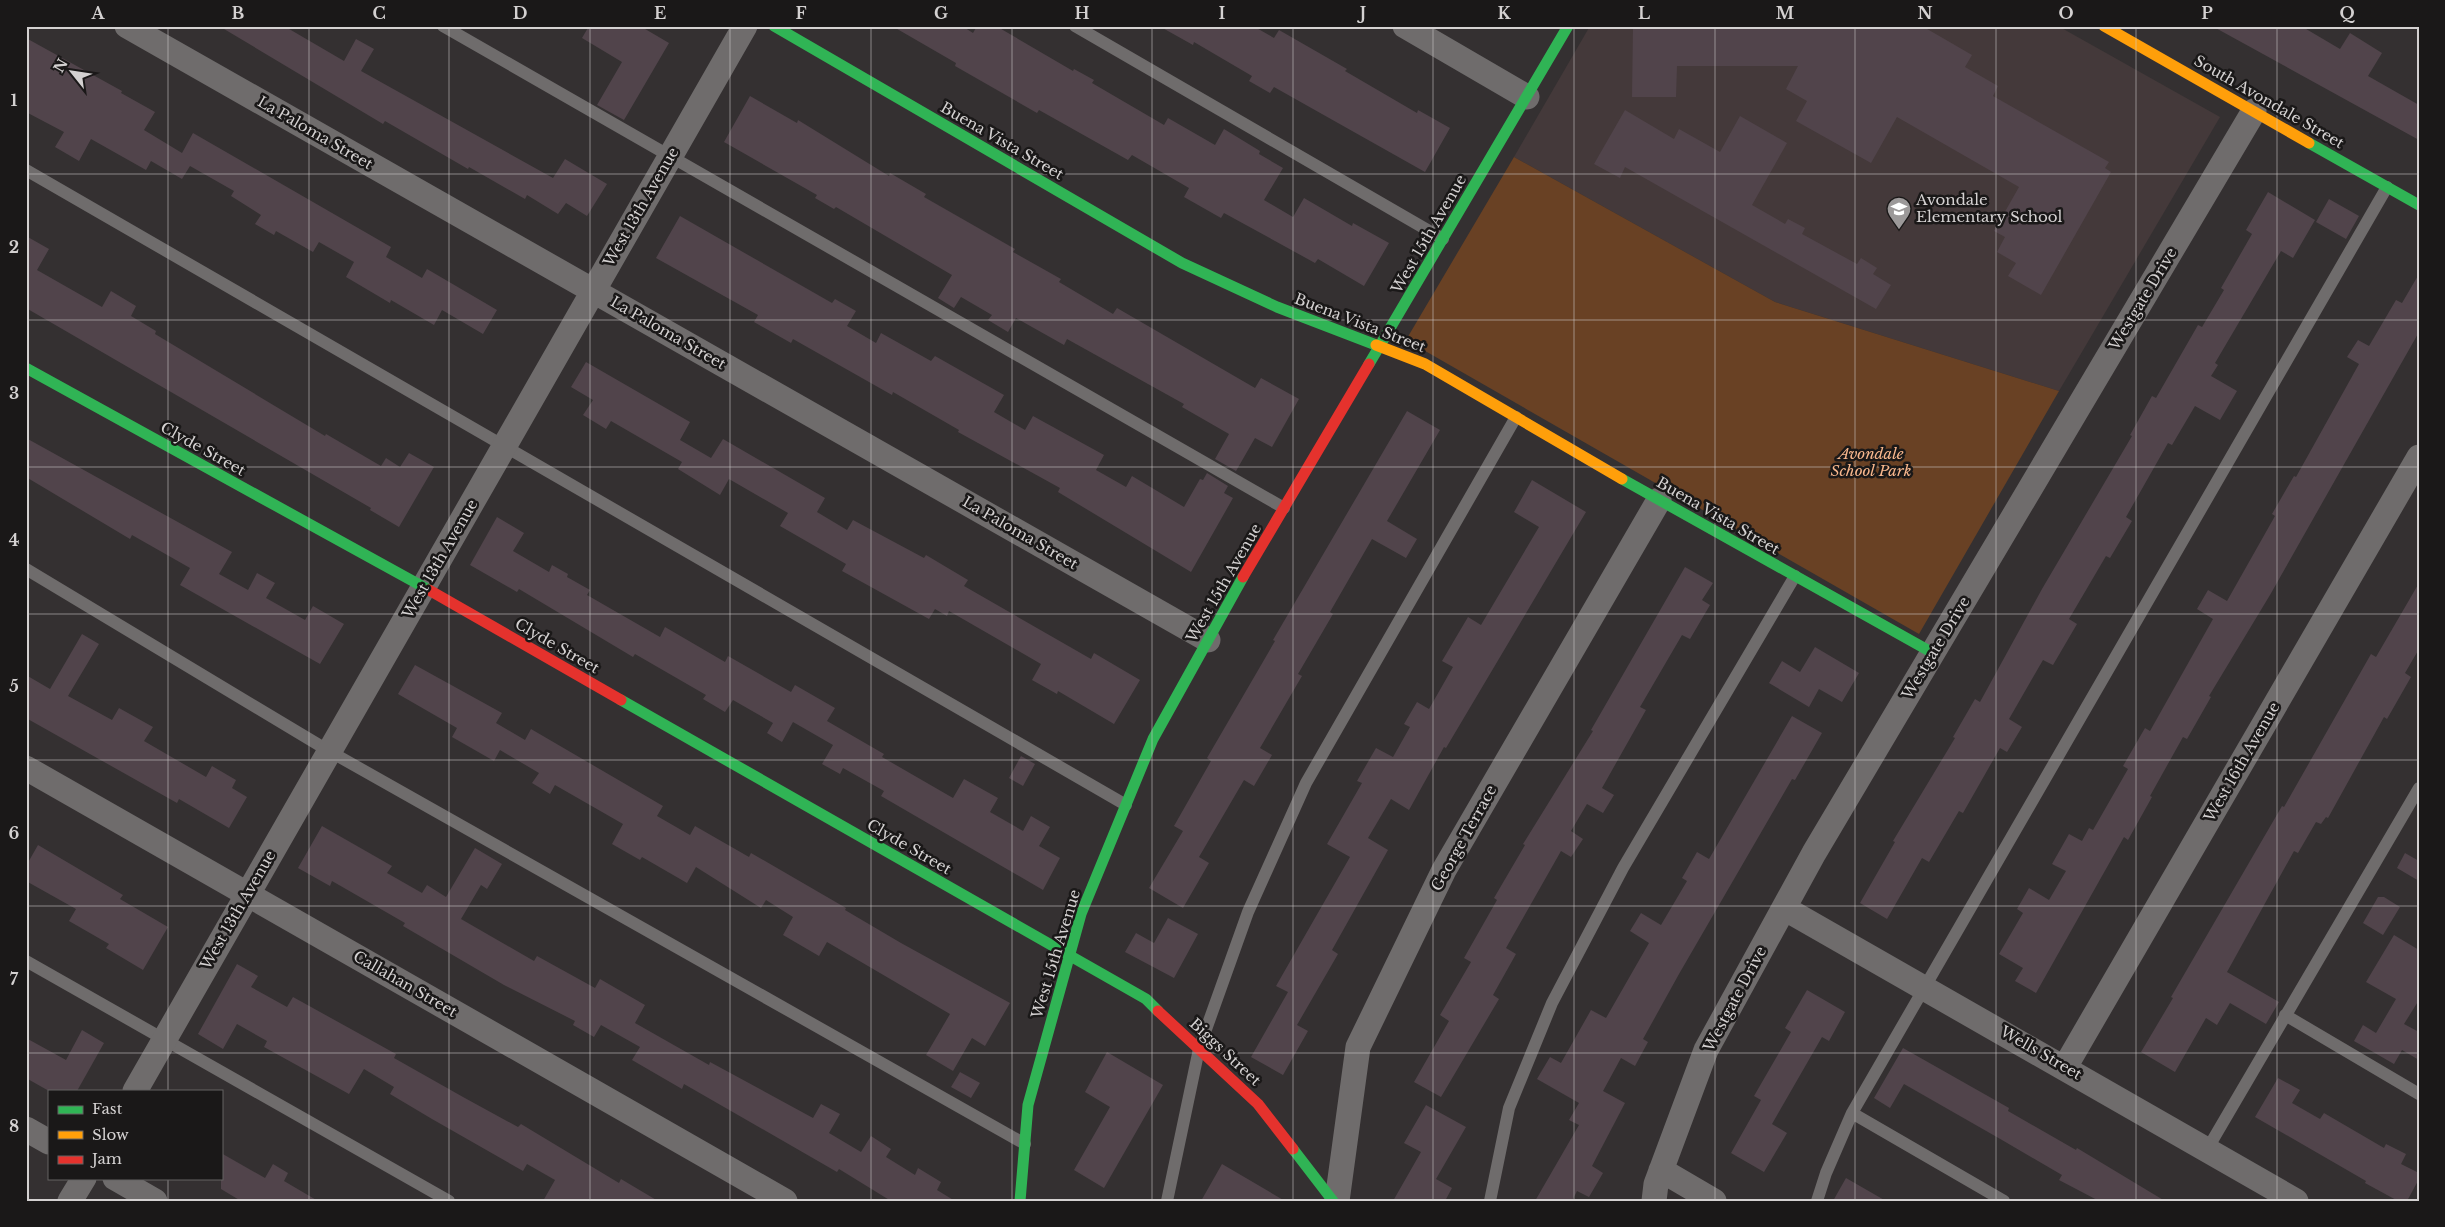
<svg xmlns="http://www.w3.org/2000/svg" width="2445" height="1227" font-family="'Libre Baskerville',serif">
<rect width="100%" height="100%" fill="#343031"/>
<path fill="#44393a" d="M 1590,26 L 2058,26 L 2220,117 L 2059,391 L 1775,302 L 1514,157 Z"/>
<path fill="#694124" d="M 1514,157 L 1775,302 L 2059,391 L 1919,634 L 1406,340 Z"/>
<path fill="#51444b" d="M 219,26 L 284,26 L 344,61 L 356,39 L 374,49 L 361,71 L 553,178 L 565,159 L 607,184 L 587,216 L 566,203 L 558,214 L 527,195 L 525,199 L 469,167 L 468,169 L 385,121 L 383,124 Z
M 589,26 L 640,26 L 669,43 L 624,120 L 597,105 L 622,62 L 582,38 Z
M 892,26 L 962,26 L 973,33 L 977,26 L 996,26 L 1073,71 L 1074,69 L 1094,80 L 1092,83 L 1164,125 L 1168,118 L 1215,145 L 1224,129 L 1260,151 L 1259,154 L 1283,168 L 1264,200 L 1293,217 L 1304,198 L 1352,226 L 1353,223 L 1389,243 L 1364,286 L 1318,259 L 1315,263 L 1224,213 L 1221,218 L 1184,197 L 1189,188 L 1132,155 L 1128,160 L 1039,110 L 1037,113 L 955,66 L 956,63 Z
M 1159,26 L 1253,26 L 1274,38 L 1279,30 L 1347,69 L 1345,71 L 1417,113 L 1418,110 L 1450,128 L 1425,172 L 1274,87 L 1270,93 L 1249,81 L 1252,76 L 1194,42 L 1193,45 Z
M 1633,26 L 1922,26 L 1972,55 L 1965,67 L 1998,86 L 1993,96 L 2109,162 L 2105,168 L 2111,172 L 2041,295 L 2008,276 L 2016,263 L 1997,252 L 2005,237 L 1994,231 L 2019,187 L 1897,117 L 1871,163 L 1796,121 L 1807,101 L 1786,89 L 1798,66 L 1677,66 L 1676,97 L 1632,97 Z
M 2212,26 L 2301,26 L 2340,49 L 2350,33 L 2382,53 L 2368,76 L 2419,105 L 2419,140 Z
M 26,38 L 122,91 L 121,93 L 155,112 L 144,130 L 182,153 L 193,133 L 391,247 L 386,257 L 422,278 L 427,269 L 497,310 L 483,334 L 442,310 L 434,325 L 391,300 L 390,303 L 346,277 L 354,262 L 319,242 L 313,252 L 276,231 L 274,235 L 255,224 L 261,215 L 231,196 L 234,191 L 190,166 L 182,179 L 151,161 L 146,170 L 91,139 L 79,161 L 55,147 L 64,132 L 26,112 Z
M 750,96 L 797,123 L 798,120 L 889,176 L 890,173 L 926,194 L 924,197 L 1015,249 L 1013,252 L 1061,279 L 1059,282 L 1113,314 L 1117,308 L 1255,388 L 1261,378 L 1299,399 L 1272,447 L 1255,438 L 1236,471 L 1215,459 L 1229,434 L 1182,407 L 1184,404 L 1067,339 L 1064,345 L 1016,318 L 1008,332 L 988,320 L 992,315 L 961,297 L 954,308 L 938,298 L 952,275 L 836,207 L 834,209 L 815,198 L 817,195 L 724,142 Z
M 1625,110 L 1674,139 L 1679,129 L 1720,152 L 1740,116 L 1787,143 L 1752,205 L 1785,224 L 1788,219 L 1805,228 L 1802,234 L 1857,264 L 1861,258 L 1877,268 L 1873,274 L 1891,285 L 1876,309 L 1625,167 L 1620,178 L 1594,164 Z
M 2268,192 L 2315,220 L 2293,258 L 2281,251 L 2215,363 L 2218,365 L 2211,376 L 2237,391 L 2220,420 L 2195,406 L 2172,445 L 2168,443 L 2126,517 L 2132,521 L 2110,558 L 2106,556 L 2069,619 L 2077,624 L 2053,665 L 2043,660 L 2009,719 L 2022,727 L 2007,752 L 2000,748 L 1963,813 L 1959,811 L 1929,862 L 1922,858 L 1887,919 L 1860,903 L 1895,842 L 1893,841 L 1955,738 L 1953,737 L 1975,699 L 1980,702 L 2042,589 L 2132,436 L 2130,435 L 2152,396 L 2156,398 L 2198,325 L 2202,327 L 2224,290 L 2221,288 L 2252,234 L 2246,230 Z
M 2329,199 L 2359,216 L 2346,239 L 2316,222 Z
M 680,216 L 832,303 L 835,299 L 856,311 L 847,326 L 876,343 L 881,333 L 931,361 L 935,356 L 1004,395 L 994,412 L 1025,430 L 1033,416 L 1104,455 L 1096,470 L 1126,487 L 1132,476 L 1184,507 L 1200,479 L 1203,480 L 1207,473 L 1228,486 L 1224,493 L 1233,498 L 1191,572 L 1058,492 L 1060,488 L 958,432 L 959,430 L 893,392 L 892,395 L 793,339 L 791,343 L 754,322 L 758,315 L 656,258 Z
M 26,236 L 49,249 L 37,270 L 102,307 L 111,291 L 136,306 L 131,316 L 156,331 L 155,334 L 325,436 L 326,434 L 381,466 L 386,458 L 400,467 L 409,453 L 434,467 L 399,527 L 370,510 L 371,508 L 26,308 Z
M 2419,274 L 2419,332 L 2270,595 L 2209,696 L 2211,697 L 2187,739 L 2183,737 L 2150,796 L 2152,797 L 2128,840 L 2124,837 L 2036,993 L 2015,981 L 2023,968 L 1999,954 L 2023,913 L 2017,909 L 2029,888 L 2049,900 L 2066,871 L 2052,864 L 2069,834 L 2082,841 L 2089,828 L 2093,830 L 2128,769 L 2123,766 L 2145,728 L 2150,731 L 2213,619 L 2197,609 L 2208,590 L 2227,601 L 2275,516 L 2272,514 L 2294,476 L 2296,477 L 2359,364 L 2347,357 L 2358,340 L 2369,346 L 2396,300 L 2402,303 Z
M 586,362 L 690,422 L 680,440 L 711,458 L 723,439 L 825,498 L 817,512 L 847,530 L 853,520 L 924,558 L 926,555 L 968,580 L 964,586 L 1091,659 L 1094,653 L 1140,680 L 1114,724 L 1058,691 L 1057,694 L 1032,680 L 1041,664 L 949,611 L 947,616 L 935,609 L 929,619 L 842,571 L 846,564 L 780,526 L 788,513 L 729,479 L 720,495 L 678,469 L 682,462 L 611,421 L 606,429 L 583,415 L 593,400 L 571,387 Z
M 1407,411 L 1440,430 L 1387,521 L 1417,539 L 1406,558 L 1372,539 L 1330,612 L 1333,614 L 1298,674 L 1302,676 L 1260,748 L 1272,755 L 1254,786 L 1244,780 L 1199,857 L 1209,863 L 1183,908 L 1149,888 L 1183,831 L 1174,826 L 1211,761 L 1207,758 L 1275,641 L 1273,640 Z
M 26,438 L 232,552 L 219,574 L 248,590 L 257,573 L 275,583 L 266,598 L 305,620 L 313,606 L 344,624 L 320,664 L 180,585 L 190,568 L 132,535 L 130,539 L 26,477 Z
M 1532,480 L 1586,512 L 1446,748 L 1444,747 L 1409,810 L 1391,799 L 1368,838 L 1388,850 L 1332,950 L 1338,954 L 1297,1025 L 1308,1031 L 1283,1075 L 1251,1057 L 1288,992 L 1276,986 L 1350,857 L 1327,844 L 1362,783 L 1357,781 L 1376,748 L 1393,757 L 1410,727 L 1404,724 L 1417,702 L 1429,709 L 1453,667 L 1442,661 L 1468,617 L 1481,625 L 1539,527 L 1514,512 Z
M 497,517 L 524,533 L 513,551 L 549,572 L 552,565 L 568,574 L 567,577 L 590,590 L 587,595 L 660,637 L 665,627 L 725,662 L 728,656 L 791,692 L 795,685 L 835,708 L 827,721 L 884,754 L 882,757 L 953,798 L 964,779 L 998,798 L 990,812 L 1023,831 L 1031,816 L 1050,827 L 1039,846 L 1060,858 L 1043,890 L 881,796 L 884,791 L 843,768 L 840,774 L 822,764 L 833,745 L 793,722 L 782,742 L 767,733 L 773,723 L 733,700 L 725,712 L 703,699 L 706,695 L 635,654 L 633,657 L 519,589 L 517,592 L 470,565 Z
M 1685,567 L 1713,583 L 1702,600 L 1710,605 L 1690,639 L 1682,635 L 1640,707 L 1646,710 L 1602,788 L 1614,795 L 1603,813 L 1587,804 L 1571,831 L 1583,839 L 1571,857 L 1561,851 L 1506,948 L 1516,954 L 1493,995 L 1499,999 L 1441,1097 L 1414,1082 L 1449,1021 L 1440,1015 L 1471,962 L 1464,958 L 1497,900 L 1494,898 L 1525,845 L 1523,844 L 1593,731 L 1591,730 Z
M 2419,583 L 2419,649 L 2405,673 L 2411,677 L 2387,719 L 2384,717 L 2328,818 L 2326,817 L 2321,824 L 2316,822 L 2298,853 L 2294,851 L 2227,972 L 2279,1002 L 2266,1024 L 2230,1003 L 2217,1025 L 2206,1018 L 2175,1072 L 2141,1052 L 2173,998 L 2171,997 L 2282,806 L 2284,807 L 2371,654 L 2376,657 Z
M 82,634 L 99,644 L 68,696 L 112,720 L 119,708 L 153,727 L 144,741 L 206,777 L 212,766 L 236,780 L 232,788 L 247,797 L 229,828 L 179,799 L 177,803 L 26,718 L 26,675 L 50,689 Z
M 1815,647 L 1859,673 L 1842,702 L 1819,689 L 1809,707 L 1769,683 L 1782,661 L 1800,672 Z
M 415,665 L 502,713 L 496,723 L 525,740 L 531,729 L 663,806 L 657,816 L 690,835 L 695,826 L 749,857 L 751,853 L 846,908 L 845,910 L 901,943 L 1010,1003 L 985,1046 L 972,1038 L 953,1071 L 926,1055 L 950,1014 L 827,942 L 819,956 L 783,935 L 793,917 L 766,900 L 761,908 L 696,867 L 687,883 L 642,857 L 640,860 L 612,844 L 623,824 L 555,785 L 550,794 L 532,783 L 539,773 L 500,750 L 494,761 L 452,737 L 457,728 L 398,694 Z
M 1792,716 L 1822,733 L 1795,780 L 1792,779 L 1679,974 L 1643,1039 L 1648,1042 L 1635,1066 L 1621,1058 L 1603,1091 L 1625,1103 L 1592,1166 L 1603,1173 L 1589,1197 L 1577,1191 L 1572,1201 L 1535,1201 L 1579,1125 L 1569,1120 L 1579,1103 L 1537,1079 L 1550,1057 L 1561,1063 L 1591,1010 L 1606,1018 L 1649,943 L 1630,931 L 1641,913 L 1661,925 L 1687,881 L 1682,878 L 1697,852 L 1709,859 Z
M 1021,756 L 1035,764 L 1023,786 L 1009,778 Z
M 322,826 L 392,866 L 387,873 L 422,893 L 427,885 L 446,897 L 475,848 L 502,864 L 487,889 L 481,885 L 461,919 L 534,961 L 537,956 L 595,988 L 600,979 L 645,1005 L 635,1023 L 709,1065 L 710,1062 L 813,1118 L 821,1104 L 840,1114 L 829,1133 L 861,1152 L 871,1136 L 891,1149 L 886,1157 L 915,1175 L 918,1168 L 941,1182 L 937,1190 L 955,1201 L 891,1201 L 839,1169 L 837,1172 L 684,1084 L 682,1089 L 632,1060 L 640,1047 L 601,1025 L 594,1037 L 573,1025 L 575,1021 L 504,985 L 403,926 L 405,923 L 332,881 L 330,886 L 298,868 Z
M 38,845 L 123,895 L 120,899 L 168,927 L 143,970 L 106,948 L 109,944 L 69,921 L 76,909 L 26,881 L 26,866 Z
M 2405,853 L 2419,861 L 2419,881 L 2397,868 Z
M 2378,897 L 2384,897 L 2400,907 L 2383,935 L 2363,923 Z
M 1168,918 L 1198,934 L 1174,978 L 1125,952 L 1136,933 L 1154,943 Z
M 2394,935 L 2419,950 L 2419,1000 L 2404,1024 L 2419,1032 L 2419,1060 L 2402,1050 L 2394,1064 L 2354,1041 L 2363,1025 L 2376,1033 L 2396,999 L 2366,982 Z
M 237,964 L 258,976 L 251,987 L 287,1007 L 293,997 L 396,1054 L 394,1058 L 463,1097 L 518,1127 L 521,1124 L 619,1183 L 621,1179 L 658,1201 L 543,1201 L 555,1180 L 527,1164 L 523,1171 L 432,1119 L 390,1094 L 394,1087 L 364,1069 L 349,1094 L 264,1047 L 267,1041 L 237,1024 L 223,1049 L 198,1034 Z
M 1807,990 L 1845,1012 L 1829,1041 L 1822,1037 L 1772,1124 L 1787,1133 L 1764,1172 L 1731,1153 L 1761,1100 L 1754,1096 L 1791,1032 L 1785,1028 Z
M 82,1030 L 104,1043 L 77,1091 L 49,1091 L 26,1078 L 26,1038 L 66,1060 Z
M 1903,1048 L 2009,1108 L 2008,1111 L 2076,1150 L 2077,1148 L 2165,1201 L 2099,1201 L 2059,1180 L 2062,1175 L 2002,1140 L 1904,1084 L 1890,1108 L 1874,1098 Z
M 1107,1052 L 1163,1085 L 1104,1188 L 1074,1170 L 1110,1107 L 1085,1092 Z
M 960,1072 L 980,1083 L 971,1098 L 951,1087 Z
M 2278,1078 L 2300,1090 L 2292,1103 L 2320,1119 L 2324,1113 L 2384,1148 L 2386,1144 L 2406,1154 L 2401,1164 L 2419,1173 L 2419,1179 L 2407,1201 L 2398,1201 L 2365,1183 L 2366,1181 L 2255,1117 Z
M 1426,1105 L 1466,1127 L 1436,1179 L 1452,1188 L 1445,1201 L 1393,1201 L 1421,1152 L 1404,1143 Z
M 221,1153 L 265,1178 L 273,1164 L 288,1173 L 284,1181 L 318,1201 L 241,1201 L 221,1189 Z
M 1222,1164 L 1285,1201 L 1201,1201 Z
M 1846,1178 L 1886,1201 L 1833,1201 Z"/>
<g fill="none" stroke-linecap="round" stroke-linejoin="round">
<path stroke="#6f6c6c" stroke-width="12" d="M 443,26 L 1284,508
M 1075,26 L 1443,239
M 26,170 L 1126,805
M 26,569 L 329,751 L 1025,1144
M 26,961 L 449,1201
M 2285,1015 L 2419,1094
M 1852,1113 L 2004,1201
M 2208,1148 L 2419,788
M 1167,1201 L 1199,1049 L 1248,912 L 1306,783 L 1516,417
M 1490,1201 L 1509,1108 L 1552,1003 L 1623,868 L 1795,576
M 1817,1201 L 1826,1173 L 1852,1113 L 2387,187"/>
<path stroke="#6f6c6c" stroke-width="25" d="M 127,26 L 1208,640
M 1405,26 L 1527,97
M 26,768 L 785,1201
M 1784,908 L 2296,1201
M 2065,1067 L 2419,457
M 135,1091 L 745,26
M 26,1129 L 49,1142
M 1661,1170 L 1714,1201
M 115,1178 L 155,1201
M 70,1201 L 84,1178
M 1337,1201 L 1358,1047 L 1444,870 L 1659,500
M 1654,1201 L 1656,1184 L 1706,1050 L 1814,853 L 2254,111"/>
<path stroke="#30b455" stroke-width="11" d="M 774,26 L 1182,263 L 1277,307 L 1376,345
M 2309,143 L 2419,205
M 1369,364 L 1568,26
M 26,368 L 429,590
M 1622,479 L 1933,653
M 621,700 L 1146,999 L 1158,1011
M 1293,1149 L 1333,1201
M 1020,1201 L 1028,1105 L 1081,914 L 1153,739 L 1243,577"/>
<path stroke="#ff9f0a" stroke-width="11" d="M 2104,26 L 2309,143
M 1376,345 L 1425,364 L 1622,479"/>
<path stroke="#e5322d" stroke-width="11" d="M 1243,577 L 1369,364
M 429,590 L 621,700
M 1158,1011 L 1258,1104 L 1293,1149"/>
</g>
<path fill="none" stroke="#d4d1d1" stroke-width="1" stroke-opacity="0.55" d="M 168,26 L 168,1091M 309,26 L 309,1201M 449,26 L 449,1201M 590,26 L 590,1201M 730,26 L 730,1201M 871,26 L 871,1201M 1012,26 L 1012,1201M 1152,26 L 1152,1201M 1293,26 L 1293,1201M 1433,26 L 1433,1201M 1574,26 L 1574,1201M 1715,26 L 1715,1201M 1855,26 L 1855,1201M 1996,26 L 1996,1201M 2136,26 L 2136,1201M 2277,26 L 2277,1201M 26,174 L 2419,174M 26,320 L 2419,320M 26,467 L 2419,467M 26,614 L 2419,614M 26,760 L 2419,760M 26,906 L 2419,906M 26,1053 L 2419,1053M 168,1178 L 168,1201"/>
<defs>
<symbol id="school-pin" viewBox="-11 -11 22 30"><path d="M0 17L-7.5 6A9.5 9.5 0 1 1 7.5 6Z" fill="#9c9999" stroke="#1a1818"/><path d="M0-5L7-2L0 1L-7-2ZM-4 1L0 2.5L4 1V4Q0 6-4 4Z" fill="#fff"/></symbol>
</defs>
<g fill-rule="evenodd">
<use href="#school-pin" x="1885" y="195" width="28" height="38"/>
</g>
<g text-anchor="middle" stroke-width="5" stroke-linejoin="round" paint-order="stroke">
<g font-size="15" fill="#d4d1d1" stroke="#1a1818">
<text transform="translate(2269 102) rotate(30)" y="5">South Avondale Street</text>
<text transform="translate(315 133) rotate(30)" y="5">La Paloma Street</text>
<text transform="translate(1002 141) rotate(30)" y="5">Buena Vista Street</text>
<text transform="translate(641 207) rotate(-60)" y="5">West 13th Avenue</text>
<text transform="translate(1429 234) rotate(-60)" y="5">West 15th Avenue</text>
<text transform="translate(2143 299) rotate(-59)" y="5">Westgate Drive</text>
<text transform="translate(1360 323) rotate(21)" y="5">Buena Vista Street</text>
<text transform="translate(668 333) rotate(30)" y="5">La Paloma Street</text>
<text transform="translate(203 449) rotate(29)" y="5">Clyde Street</text>
<text transform="translate(1718 516) rotate(30)" y="5">Buena Vista Street</text>
<text transform="translate(1020 533) rotate(30)" y="5">La Paloma Street</text>
<text transform="translate(440 559) rotate(-60)" y="5">West 13th Avenue</text>
<text transform="translate(1224 583) rotate(-60)" y="5">West 15th Avenue</text>
<text transform="translate(557 646) rotate(30)" y="5">Clyde Street</text>
<text transform="translate(1936 648) rotate(-59)" y="5">Westgate Drive</text>
<text transform="translate(2242 762) rotate(-60)" y="5">West 16th Avenue</text>
<text transform="translate(1464 838) rotate(-61)" y="5">George Terrace</text>
<text transform="translate(909 847) rotate(30)" y="5">Clyde Street</text>
<text transform="translate(238 910) rotate(-60)" y="5">West 13th Avenue</text>
<text transform="translate(1056 954) rotate(-73)" y="5">West 15th Avenue</text>
<text transform="translate(405 984) rotate(30)" y="5">Callahan Street</text>
<text transform="translate(1735 999) rotate(-62)" y="5">Westgate Drive</text>
<text transform="translate(1225 1052) rotate(43)" y="5">Biggs Street</text>
<text transform="translate(2041 1053) rotate(30)" y="5">Wells Street</text>
</g>
<g font-size="15" fill="#d4d1d1" stroke="#1a1818" text-anchor="start">
<text x="1916" y="205">Avondale<tspan x="1916" dy="17">Elementary School</tspan></text>
</g>
<g font-size="15" font-style="italic" fill="#f8b78d" stroke="#1a1818">
<text x="1871" y="459">Avondale<tspan x="1871" dy="17">School Park</tspan></text>
</g>
</g>
<rect width="2445" height="1227" fill="none" stroke="#1a1818" stroke-width="55"/>
<rect x="48" y="1090" width="175" height="90" fill="#1a1818" stroke="#646262"/>
<rect x="58" y="1106" width="25" height="8" fill="#30b455" stroke="#646262"/>
<text x="92" y="1114" font-size="15" fill="#d4d1d1">Fast</text>
<rect x="58" y="1131" width="25" height="8" fill="#ff9f0a" stroke="#646262"/>
<text x="92" y="1140" font-size="15" fill="#d4d1d1">Slow</text>
<rect x="58" y="1156" width="25" height="8" fill="#e5322d" stroke="#646262"/>
<text x="92" y="1164" font-size="15" fill="#d4d1d1">Jam</text>
<g transform="translate(72 72) rotate(300)" stroke="#1a1818" stroke-width="4" paint-order="stroke">
<path d="M0-4L9 19L0 12L-9 19Z" fill="#d4d1d1"/>
<text y="-8" font-size="14" font-weight="bold" text-anchor="middle" fill="#d4d1d1">N</text>
</g>
<rect x="28" y="28" width="2390" height="1172" fill="none" stroke="#d4d1d1" stroke-width="2"/>
<g font-size="16" text-anchor="middle" font-weight="bold" fill="#d4d1d1">
<text x="98" y="19">A</text>
<text x="238" y="19">B</text>
<text x="379" y="19">C</text>
<text x="520" y="19">D</text>
<text x="660" y="19">E</text>
<text x="801" y="19">F</text>
<text x="941" y="19">G</text>
<text x="1082" y="19">H</text>
<text x="1222" y="19">I</text>
<text x="1363" y="19">J</text>
<text x="1504" y="19">K</text>
<text x="1644" y="19">L</text>
<text x="1785" y="19">M</text>
<text x="1925" y="19">N</text>
<text x="2066" y="19">O</text>
<text x="2207" y="19">P</text>
<text x="2347" y="19">Q</text>
<text x="14" y="106">1</text>
<text x="14" y="253">2</text>
<text x="14" y="399">3</text>
<text x="14" y="546">4</text>
<text x="14" y="692">5</text>
<text x="14" y="839">6</text>
<text x="14" y="985">7</text>
<text x="14" y="1132">8</text>
</g>
</svg>
